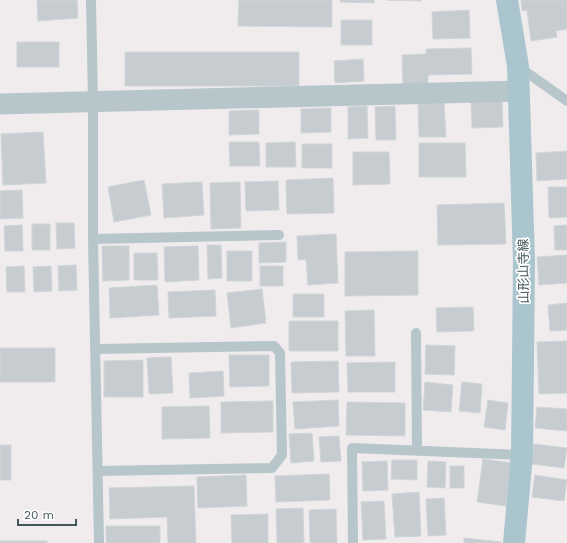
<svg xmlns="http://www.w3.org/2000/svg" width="567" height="543" font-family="'Work Sans','Noto Sans JP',sans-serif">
<rect width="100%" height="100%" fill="#f0eced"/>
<path fill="#c6ccd0" stroke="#d0d5d9" d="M 37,0 L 77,0 L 78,18 L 38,21 Z
M 239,0 L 332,0 L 332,27 L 238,26 Z
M 340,0 L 374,0 L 374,3 L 340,2 Z
M 386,0 L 421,0 L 421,1 Z
M 521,0 L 567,0 L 567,29 L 556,31 L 557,37 L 531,41 L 527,10 L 522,11 Z
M 469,10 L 470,38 L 433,39 L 432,12 Z
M 341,20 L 372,20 L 372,45 L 341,45 Z
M 17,42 L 59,42 L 59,67 L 17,67 Z
M 471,48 L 472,74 L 428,75 L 428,85 L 403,85 L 402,55 L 426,54 L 426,49 Z
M 125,52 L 299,52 L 299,86 L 125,86 Z
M 363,59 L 364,81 L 335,83 L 334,61 Z
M 502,101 L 503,127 L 472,128 L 471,102 Z
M 444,103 L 446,137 L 419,137 L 418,104 Z
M 367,106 L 368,138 L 348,139 L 348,107 Z
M 395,106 L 396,140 L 376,140 L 375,107 Z
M 331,108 L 331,132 L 301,133 L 301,109 Z
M 259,110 L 259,134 L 229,135 L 229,111 Z
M 43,132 L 46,183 L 3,185 L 1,134 Z
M 229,142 L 259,142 L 260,166 L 230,166 Z
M 295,142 L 296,167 L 266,167 L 266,143 Z
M 419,143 L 465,143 L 466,177 L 419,177 Z
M 302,144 L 332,144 L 332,168 L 302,168 Z
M 567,151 L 567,179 L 537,181 L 536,153 Z
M 353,152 L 389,152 L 390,184 L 353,185 Z
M 333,178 L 334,213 L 287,214 L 286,180 Z
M 144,180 L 151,215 L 114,222 L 108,187 Z
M 278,181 L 279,210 L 246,211 L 245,182 Z
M 202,182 L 204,215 L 164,218 L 162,184 Z
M 240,182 L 241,228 L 211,229 L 210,183 Z
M 548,187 L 567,187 L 567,217 L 549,218 Z
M 22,190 L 23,218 L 0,219 L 0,191 Z
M 504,203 L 506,244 L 438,245 L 437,205 Z
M 56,223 L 74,223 L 75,248 L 57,249 Z
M 32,224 L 50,224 L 50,250 L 32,250 Z
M 22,225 L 23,251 L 5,251 L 4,226 Z
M 567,225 L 567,250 L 555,250 L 554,226 Z
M 336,234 L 338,283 L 308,285 L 306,259 L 298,260 L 297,236 Z
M 286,242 L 286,262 L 259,263 L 259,243 Z
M 207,245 L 221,245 L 222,278 L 208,279 Z
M 102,246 L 129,246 L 129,280 L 103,281 Z
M 198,246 L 199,280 L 165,282 L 164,247 Z
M 227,251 L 252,251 L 252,281 L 227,281 Z
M 418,251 L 418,295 L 345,296 L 345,252 Z
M 134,253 L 157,253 L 158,280 L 134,280 Z
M 567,255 L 567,283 L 539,285 L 537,257 Z
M 76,265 L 77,290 L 59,291 L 58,266 Z
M 24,266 L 25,292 L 7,292 L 6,267 Z
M 51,266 L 52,291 L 34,292 L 33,267 Z
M 260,266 L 283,266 L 283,286 L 260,286 Z
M 157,285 L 159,315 L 110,318 L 109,288 Z
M 262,289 L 266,323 L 231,328 L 227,293 Z
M 215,290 L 216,316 L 169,318 L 168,292 Z
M 293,294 L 324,294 L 324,317 L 293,317 Z
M 567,303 L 567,330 L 550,331 L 548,305 Z
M 473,307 L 474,331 L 437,332 L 436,308 Z
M 374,310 L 375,356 L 346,356 L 345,311 Z
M 289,321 L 338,321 L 338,351 L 289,351 Z
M 567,341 L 567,393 L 539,394 L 537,342 Z
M 426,345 L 455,346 L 454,375 L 425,374 Z
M 0,348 L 55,348 L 55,382 L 0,382 Z
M 229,355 L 269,355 L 269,386 L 230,387 Z
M 171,357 L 173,393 L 149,394 L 147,358 Z
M 143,360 L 143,397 L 104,397 L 104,361 Z
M 338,361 L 339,392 L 292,393 L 291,362 Z
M 395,362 L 395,392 L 348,392 L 347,363 Z
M 223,371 L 224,396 L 190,398 L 189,373 Z
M 425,382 L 453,385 L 451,412 L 423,410 Z
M 462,382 L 482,384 L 480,413 L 459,411 Z
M 338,400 L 339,426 L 295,429 L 293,402 Z
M 488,400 L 508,403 L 505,430 L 484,427 Z
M 273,401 L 273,432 L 221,433 L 221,402 Z
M 347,402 L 405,403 L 405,436 L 346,435 Z
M 209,406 L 210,438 L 162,439 L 162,407 Z
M 537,407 L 567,409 L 567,431 L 535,428 Z
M 312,433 L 314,461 L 291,463 L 289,434 Z
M 339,436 L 341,461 L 321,462 L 319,437 Z
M 534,444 L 567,448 L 564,468 L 532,464 Z
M 0,445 L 11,445 L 11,480 L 0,480 Z
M 483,459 L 512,463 L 506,506 L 477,502 Z
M 392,460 L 417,460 L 417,480 L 391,479 Z
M 387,461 L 388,490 L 363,491 L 362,462 Z
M 428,461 L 446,462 L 445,488 L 427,487 Z
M 450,466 L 464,466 L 464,488 L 450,488 Z
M 329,474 L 330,500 L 276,502 L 275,476 Z
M 246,475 L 247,506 L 198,508 L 197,477 Z
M 535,475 L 567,480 L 564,501 L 532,497 Z
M 194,486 L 196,543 L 168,543 L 167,517 L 110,519 L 109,488 Z
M 419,492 L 421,536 L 395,537 L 392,494 Z
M 444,498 L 446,535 L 428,536 L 426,499 Z
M 384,501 L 386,539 L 363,540 L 361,502 Z
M 303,508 L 304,543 L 277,543 L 276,509 Z
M 336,509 L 337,543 L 310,543 L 309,510 Z
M 268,514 L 268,543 L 232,543 L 231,515 Z
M 106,526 L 160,526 L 160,543 L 106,543 Z
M 464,538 L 501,542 L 500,543 L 464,543 Z
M 0,541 L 47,541 L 47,543 L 0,543 Z"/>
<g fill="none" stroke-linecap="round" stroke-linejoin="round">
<path stroke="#b7c6cb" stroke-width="10" d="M 91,0 L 93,101 L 93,239 L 99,543
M 519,67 L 567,101
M 93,239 L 279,235
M 416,333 L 417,451
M 96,349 L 274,346 L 280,353 L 282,455 L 272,468 L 98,471
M 353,543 L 352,448 L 522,455"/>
<path stroke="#b7c6cb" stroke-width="21" d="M 0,104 L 518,91"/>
<path stroke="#aac5ce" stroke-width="22" d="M 507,0 L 518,66 L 524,262 L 522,455 L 514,543"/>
</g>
<g text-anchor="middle" stroke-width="3.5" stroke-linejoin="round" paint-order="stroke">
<g font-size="13" fill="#44565b" stroke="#fff">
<text transform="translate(523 271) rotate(-91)" y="5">山形山寺線</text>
</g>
</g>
<path d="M18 519v6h58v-6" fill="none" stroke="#44565b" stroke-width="2"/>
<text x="24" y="519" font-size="12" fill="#44565b" stroke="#ffffff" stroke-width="3" paint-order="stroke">20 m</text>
</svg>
